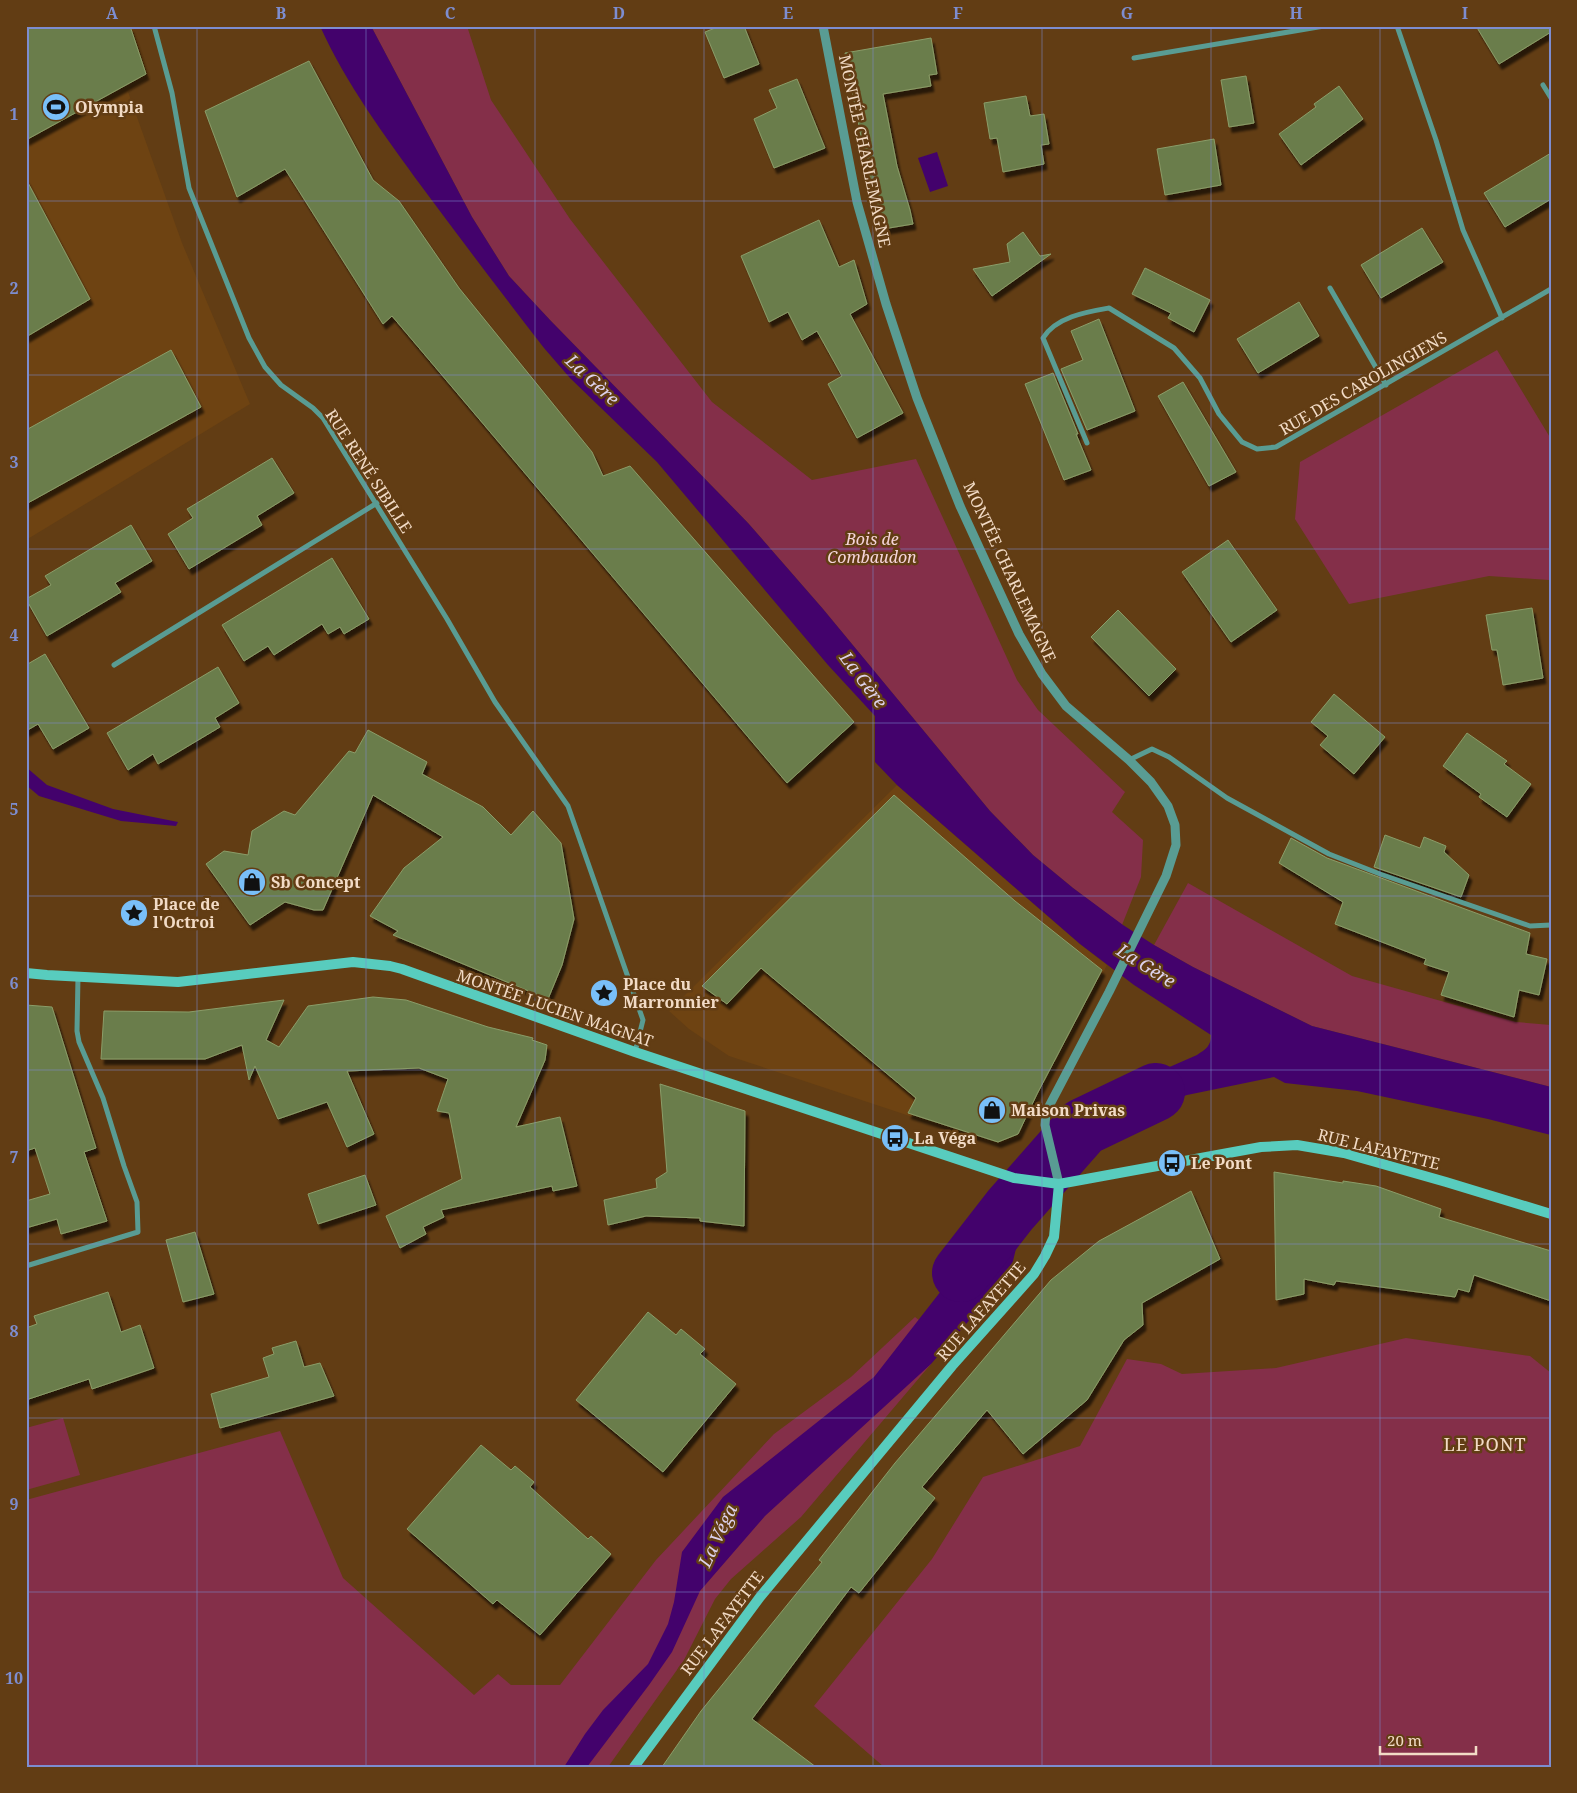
<svg xmlns="http://www.w3.org/2000/svg" width="1577" height="1793" font-family="'Noto Serif',serif">
<defs>
<filter id="shadow"><feDropShadow dx="3" dy="5.5" stdDeviation="1" flood-color="#0009"/></filter>
</defs>
<rect width="100%" height="100%" fill="#623d14"/>
<path fill="#6e4312" d="M 26,26 L 133,26 L 150,78 L 128,92 L 182,243 L 250,404 L 26,540 Z
M 897,785 L 1080,944 L 1107,965 L 1021,1136 L 997,1145 L 729,1056 L 689,1029 L 669,1011 Z"/>
<path fill="#842f49" d="M 371,26 L 467,26 L 491,100 L 570,219 L 712,402 L 812,480 L 916,459 L 1017,680 L 1038,710 L 1125,792 L 1112,812 L 1143,840 L 1141,877 L 1122,925 L 1073,888 L 1033,855 L 990,811 L 823,609 L 748,523 L 550,320 L 509,276 L 472,217 Z
M 1497,350 L 1551,439 L 1551,602 L 1549,580 L 1489,576 L 1349,604 L 1295,519 L 1300,462 Z
M 1188,883 L 1352,976 L 1516,1022 L 1551,1025 L 1551,1087 L 1312,1026 L 1193,967 L 1154,945 Z
M 915,1317 L 928,1327 L 931,1364 L 801,1517 L 731,1579 L 715,1599 L 684,1660 L 608,1767 L 26,1767 L 26,1500 L 280,1431 L 343,1578 L 474,1695 L 498,1674 L 511,1685 L 560,1685 L 656,1560 L 774,1434 L 851,1377 Z
M 1406,1338 L 1530,1356 L 1551,1373 L 1551,1767 L 884,1767 L 814,1706 L 932,1559 L 983,1477 L 1080,1446 L 1127,1359 L 1161,1364 L 1182,1374 L 1276,1368 Z
M 63,1418 L 80,1475 L 26,1490 L 26,1428 Z"/>
<path fill="#43026c" d="M 320,26 L 371,26 L 472,217 L 509,276 L 550,320 L 748,523 L 823,609 L 990,811 L 1033,855 L 1073,888 L 1123,925 L 1154,945 L 1193,967 L 1312,1026 L 1551,1087 L 1551,1135 L 1488,1119 L 1357,1091 L 1285,1083 L 1274,1077 L 1187,1095 L 1087,1131 L 1082,1125 L 1101,1097 L 1197,1055 C 1206,1049 1211,1046 1211,1035 L 1134,985 L 1080,944 L 897,785 L 875,762 L 875,716 L 828,665 L 657,462 L 570,378 L 544,348 C 503,295 462,241 422,187 C 385,136 346,84 320,26 Z
M 937,152 L 948,186 L 930,192 L 918,158 Z
M 26,767 L 47,785 L 113,809 L 178,822 L 176,826 L 121,821 L 39,796 L 26,785 Z
M 1010,1210 L 1019,1236 L 1013,1261 L 1002,1283 L 931,1364 L 765,1516 L 700,1591 L 672,1652 L 649,1685 L 587,1767 L 564,1767 L 585,1734 L 603,1710 L 648,1664 L 668,1624 L 674,1602 L 682,1552 L 723,1497 L 874,1377 L 1001,1214 Z"/>
<g fill="none" stroke-linecap="round" stroke-linejoin="round">
<path stroke="#43026c" stroke-width="58" d="M 961,1273 L 1010,1210 L 1083,1127 L 1156,1092"/>
</g>
<path fill="#6b7d4b" stroke="#8a9d69" filter="url(#shadow)" d="M 26,26 L 130,26 L 146,74 L 26,140 Z
M 720,26 L 744,26 L 759,64 L 724,78 L 705,32 Z
M 1476,26 L 1551,26 L 1551,32 L 1499,64 Z
M 931,38 L 937,74 L 929,75 L 931,86 L 883,94 L 897,166 L 910,210 L 913,224 L 883,229 L 868,173 L 845,53 Z
M 309,61 L 373,180 L 399,201 L 459,288 L 592,452 L 603,476 L 630,466 L 854,722 L 787,783 L 392,316 L 383,324 L 285,169 L 237,197 L 205,111 Z
M 1246,76 L 1254,123 L 1229,127 L 1221,80 Z
M 797,79 L 825,148 L 774,168 L 754,119 L 777,108 L 769,90 Z
M 1339,86 L 1363,119 L 1301,165 L 1279,134 L 1316,107 L 1314,104 Z
M 1026,96 L 1030,116 L 1044,114 L 1049,144 L 1041,145 L 1044,164 L 1003,172 L 997,138 L 990,139 L 984,103 Z
M 1214,139 L 1221,185 L 1165,195 L 1157,149 Z
M 1551,153 L 1551,199 L 1505,227 L 1484,193 Z
M 26,179 L 90,299 L 26,337 Z
M 819,220 L 839,267 L 854,260 L 867,304 L 850,314 L 903,413 L 857,438 L 828,384 L 842,376 L 817,331 L 802,340 L 788,312 L 769,322 L 741,256 Z
M 1422,228 L 1443,262 L 1381,298 L 1361,265 Z
M 1023,232 L 1040,256 L 1051,254 L 992,296 L 973,269 L 1010,262 L 1007,244 Z
M 1145,268 L 1210,300 L 1194,332 L 1168,318 L 1171,313 L 1132,294 Z
M 1299,302 L 1319,336 L 1258,373 L 1237,339 Z
M 1099,319 L 1135,411 L 1087,430 L 1061,369 L 1083,360 L 1071,331 Z
M 171,350 L 201,407 L 26,504 L 26,430 Z
M 1053,373 L 1078,434 L 1076,434 L 1091,470 L 1064,480 L 1025,384 Z
M 1183,382 L 1236,472 L 1209,486 L 1158,396 Z
M 272,458 L 294,493 L 257,516 L 262,525 L 189,569 L 168,534 L 193,518 L 187,509 Z
M 131,525 L 152,561 L 115,583 L 121,592 L 47,636 L 26,599 L 51,585 L 45,576 Z
M 1228,540 L 1277,610 L 1231,642 L 1182,572 Z
M 332,558 L 369,619 L 344,634 L 340,627 L 328,634 L 322,624 L 274,655 L 268,646 L 244,661 L 222,625 Z
M 1532,608 L 1543,678 L 1503,685 L 1497,650 L 1492,650 L 1486,615 Z
M 1118,610 L 1176,669 L 1149,696 L 1091,637 Z
M 45,654 L 89,728 L 53,749 L 38,724 L 26,731 L 26,665 Z
M 218,667 L 239,703 L 215,718 L 220,727 L 158,764 L 153,754 L 128,770 L 107,733 Z
M 1334,694 L 1385,737 L 1354,774 L 1320,745 L 1328,736 L 1311,722 Z
M 368,730 L 427,762 L 422,774 L 483,807 L 511,835 L 533,811 L 561,843 L 574,919 L 562,965 L 548,999 L 393,935 L 398,931 L 370,916 L 404,868 L 443,837 L 373,795 L 323,910 L 314,910 L 285,902 L 250,925 L 206,864 L 224,851 L 248,855 L 252,831 L 284,811 L 295,815 L 349,751 L 355,753 Z
M 1467,733 L 1507,761 L 1504,764 L 1531,784 L 1507,817 L 1479,797 L 1481,794 L 1443,766 Z
M 894,795 L 1015,901 L 1102,970 L 1037,1094 L 1018,1134 L 998,1142 L 908,1113 L 916,1098 L 761,968 L 727,1004 L 702,986 Z
M 1385,835 L 1420,848 L 1424,837 L 1446,846 L 1444,852 L 1469,875 L 1461,897 L 1374,867 Z
M 1291,838 L 1327,858 L 1530,933 L 1526,954 L 1547,959 L 1539,995 L 1519,990 L 1514,1017 L 1441,995 L 1449,972 L 1424,964 L 1426,959 L 1335,924 L 1343,902 L 1279,863 Z
M 373,997 L 406,1000 L 488,1027 L 533,1038 L 532,1040 L 547,1045 L 545,1060 L 516,1127 L 560,1117 L 577,1186 L 553,1191 L 552,1186 L 441,1210 L 444,1217 L 423,1227 L 426,1234 L 400,1248 L 386,1216 L 462,1179 L 449,1113 L 437,1111 L 448,1079 L 419,1068 L 347,1071 L 374,1134 L 347,1147 L 327,1102 L 278,1119 L 255,1066 L 249,1080 L 242,1045 L 205,1059 L 101,1059 L 104,1011 L 189,1012 L 284,1000 L 266,1040 L 279,1047 L 308,1006 Z
M 26,1005 L 52,1007 L 96,1148 L 84,1152 L 107,1221 L 61,1234 L 57,1219 L 26,1228 L 26,1201 L 50,1194 L 35,1148 L 26,1151 Z
M 660,1084 L 745,1111 L 744,1226 L 700,1221 L 700,1218 L 646,1216 L 608,1225 L 604,1200 L 657,1188 L 656,1179 L 667,1172 Z
M 1274,1172 L 1343,1183 L 1343,1181 L 1376,1186 L 1441,1209 L 1439,1217 L 1551,1251 L 1551,1301 L 1474,1275 L 1469,1292 L 1458,1289 L 1455,1297 L 1336,1281 L 1334,1285 L 1304,1279 L 1304,1294 L 1276,1300 Z
M 365,1175 L 376,1205 L 318,1224 L 308,1194 Z
M 1191,1191 L 1220,1259 L 1142,1303 L 1143,1325 L 1124,1340 L 1087,1400 L 1023,1454 L 987,1410 L 922,1487 L 935,1498 L 859,1593 L 851,1587 L 752,1719 L 816,1767 L 662,1767 L 701,1711 L 822,1562 L 819,1560 L 895,1463 L 1051,1280 L 1099,1241 Z
M 195,1232 L 214,1294 L 183,1302 L 166,1240 Z
M 108,1292 L 121,1332 L 140,1325 L 154,1368 L 92,1389 L 89,1379 L 26,1400 L 26,1328 L 37,1324 L 34,1316 Z
M 648,1312 L 676,1335 L 681,1329 L 705,1349 L 700,1354 L 736,1384 L 663,1472 L 576,1400 Z
M 296,1341 L 304,1367 L 320,1363 L 334,1396 L 220,1428 L 211,1394 L 269,1377 L 263,1358 L 274,1354 L 272,1348 Z
M 481,1445 L 511,1470 L 515,1466 L 534,1482 L 530,1487 L 588,1539 L 591,1536 L 611,1554 L 540,1635 L 497,1600 L 493,1604 L 407,1529 Z"/>
<g fill="none" stroke-linecap="round" stroke-linejoin="round">
<path stroke="#599c93" stroke-width="5" d="M 154,26 L 172,93 L 189,188 L 249,338 L 265,367 L 281,385 L 313,408 L 323,418 L 447,619 L 495,702 L 568,806 L 643,1020 L 635,1052
M 1397,26 L 1436,140 L 1463,230 L 1502,318
M 1134,58 L 1324,26
M 1543,85 L 1551,98
M 1330,288 L 1386,385
M 1087,443 L 1043,338 C 1056,317 1086,312 1109,308 L 1174,348 L 1200,378 L 1219,414 L 1242,442 L 1257,449 L 1276,447 L 1551,289
M 114,665 L 377,503
M 1129,760 L 1152,749 L 1169,757 L 1227,798 L 1329,854 L 1380,874 L 1530,926 L 1551,925
M 26,1266 L 138,1232 L 137,1202 L 124,1166 L 103,1098 L 79,1042 L 77,1031 L 78,976"/>
<path stroke="#599c93" stroke-width="9" d="M 823,26 L 857,202 L 886,304 L 917,398 L 960,506 L 1019,634 L 1042,674 L 1066,706 L 1129,760 L 1151,782 L 1168,806 L 1175,825 L 1176,845 L 1166,876 L 1109,992 L 1046,1112 L 1045,1125 L 1059,1184"/>
<path stroke="#58ccbe" stroke-width="10" d="M 26,973 L 47,975 L 178,982 L 353,962 L 390,966 L 402,969 L 635,1052 L 1014,1178 L 1059,1184 L 1261,1147 L 1297,1145 L 1344,1153 L 1446,1182 L 1551,1214
M 634,1767 L 760,1597 L 952,1366 L 1034,1274 L 1045,1256 L 1054,1237 L 1059,1184"/>
</g>
<path fill="none" stroke="#7d8dd0" stroke-width="1" stroke-opacity="0.55" d="M 197,26 L 197,1767M 366,26 L 366,1767M 535,26 L 535,1767M 704,26 L 704,1767M 873,26 L 873,1767M 1042,26 L 1042,1767M 1211,26 L 1211,1767M 1380,26 L 1380,1767M 26,201 L 1551,201M 26,375 L 1551,375M 26,549 L 1551,549M 26,723 L 1551,723M 26,896 L 1551,896M 26,1070 L 1551,1070M 26,1244 L 1551,1244M 26,1418 L 1551,1418M 26,1592 L 1551,1592"/>
<defs>
<symbol id="stadium-disc" viewBox="-11 -11 22 22"><circle r="9.5" fill="#79bff8" stroke="#623d14"/><path d="M0-5a6.5 5 0 1 0 0 10a6.5 5 0 1 0 0-10ZM-3.5-1.8h7v3.6h-7Z" fill="#111"/></symbol>
<symbol id="shop-disc" viewBox="-11 -11 22 22"><circle r="9.5" fill="#79bff8" stroke="#623d14"/><path d="M-5-2.5h2.3a2.7 3.5 0 0 1 5.4 0H5L5.5 6h-11ZM-1.5-2.5h3a1.5 2.3 0 0 0-3 0Z" fill="#111"/></symbol>
<symbol id="sight-disc" viewBox="-11 -11 22 22"><circle r="9.5" fill="#79bff8" stroke="#623d14"/><path d="M0-6L1.8-2.2L6-1.7L2.9 1.2L3.7 5.4L0 3.3L-3.7 5.4L-2.9 1.2L-6-1.7L-1.8-2.2Z" fill="#111"/></symbol>
<symbol id="bus-disc" viewBox="-11 -11 22 22"><circle r="9.5" fill="#79bff8" stroke="#623d14"/><path d="M-5-6H5V4H4V6H2V4H-2V6H-4V4H-5ZM-3.5-4V0h7V-4ZM-3.5 1.2v1.5H-2V1.2ZM2 1.2v1.5H3.5V1.2Z" fill="#111"/></symbol>
</defs>
<g fill-rule="evenodd">
<use href="#stadium-disc" x="40" y="91" width="32" height="32"/>
<use href="#shop-disc" x="236" y="866" width="32" height="32"/>
<use href="#sight-disc" x="118" y="897" width="32" height="32"/>
<use href="#sight-disc" x="588" y="977" width="32" height="32"/>
<use href="#shop-disc" x="976" y="1094" width="32" height="32"/>
<use href="#bus-disc" x="879" y="1122" width="32" height="32"/>
<use href="#bus-disc" x="1156" y="1147" width="32" height="32"/>
</g>
<g text-anchor="middle" stroke-width="5" stroke-linejoin="round" paint-order="stroke">
<g font-size="16" font-weight="bold" fill="#f2dbc6" stroke="#623d14" text-anchor="start">
<text x="75" y="113">Olympia</text>
<text x="271" y="888">Sb Concept</text>
<text x="153" y="910">Place de<tspan x="153" dy="18">l'Octroi</tspan></text>
<text x="623" y="990">Place du<tspan x="623" dy="18">Marronnier</tspan></text>
<text x="1011" y="1116">Maison Privas</text>
<text x="914" y="1144">La Véga</text>
<text x="1191" y="1169">Le Pont</text>
</g>
<g font-size="16" fill="#f2dbc6" stroke="#623d14">
<text transform="translate(865 151) rotate(78)" y="6">MONTÉE CHARLEMAGNE</text>
<text transform="translate(1363 383) rotate(-30)" y="6">RUE DES CAROLINGIENS</text>
<text transform="translate(369 471) rotate(57)" y="6">RUE RENÉ SIBILLE</text>
<text transform="translate(1010 572) rotate(65)" y="6">MONTÉE CHARLEMAGNE</text>
<text transform="translate(555 1008) rotate(19)" y="6">MONTÉE LUCIEN MAGNAT</text>
<text transform="translate(1379 1149) rotate(14)" y="6">RUE LAFAYETTE</text>
<text transform="translate(981 1311) rotate(-49)" y="6">RUE LAFAYETTE</text>
<text transform="translate(722 1623) rotate(-53)" y="6">RUE LAFAYETTE</text>
</g>
<g font-size="16" font-style="italic" fill="#f6d5db" stroke="#623d14">
<text x="872" y="545">Bois de<tspan x="872" dy="18">Combaudon</tspan></text>
</g>
<g font-size="18" font-style="italic" fill="#ddd2ec" stroke="#623d14">
<text transform="translate(592 380) rotate(43)" y="6">La Gère</text>
<text transform="translate(863 680) rotate(53)" y="6">La Gère</text>
<text transform="translate(1146 966) rotate(32)" y="6">La Gère</text>
<text transform="translate(718 1536) rotate(-65)" y="6">La Véga</text>
</g>
<g font-size="18" letter-spacing="1" fill="#f2dbc6" stroke="#623d14">
<text x="1485" y="1451">LE PONT</text>
</g>
</g>
<rect width="1577" height="1793" fill="none" stroke="#623d14" stroke-width="55"/>
<path d="M1380 1746v8h96v-8" fill="none" stroke="#f2dbc6" stroke-width="2.5"/>
<text x="1387" y="1746" font-size="15" fill="#f2dbc6" stroke="#623d14" stroke-width="4" paint-order="stroke">20 m</text>
<rect x="28" y="28" width="1522" height="1738" fill="none" stroke="#7d8dd0" stroke-width="2"/>
<g font-size="16" text-anchor="middle" font-weight="bold" fill="#7d8dd0">
<text x="112" y="19">A</text>
<text x="281" y="19">B</text>
<text x="450" y="19">C</text>
<text x="619" y="19">D</text>
<text x="788" y="19">E</text>
<text x="958" y="19">F</text>
<text x="1127" y="19">G</text>
<text x="1296" y="19">H</text>
<text x="1465" y="19">I</text>
<text x="14" y="120">1</text>
<text x="14" y="294">2</text>
<text x="14" y="468">3</text>
<text x="14" y="641">4</text>
<text x="14" y="815">5</text>
<text x="14" y="989">6</text>
<text x="14" y="1163">7</text>
<text x="14" y="1337">8</text>
<text x="14" y="1510">9</text>
<text x="14" y="1684">10</text>
</g>
</svg>
